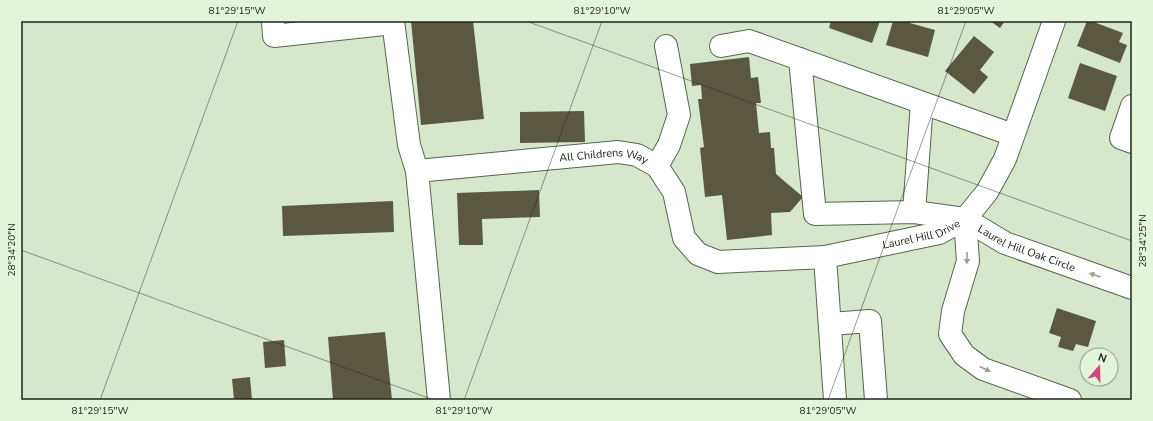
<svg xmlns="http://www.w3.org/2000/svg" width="1153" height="421" font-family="'Nunito Sans',sans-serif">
<rect width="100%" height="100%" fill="#d7e7cc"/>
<path fill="#5a593f" d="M 411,21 L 473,21 L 484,119 L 421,125 Z
M 831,21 L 880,21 L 872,43 L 829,28 Z
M 893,21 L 910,21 L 910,23 L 935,30 L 928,57 L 886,45 Z
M 990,21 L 1005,21 L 1000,28 Z
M 1087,21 L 1091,21 L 1123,33 L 1119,42 L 1127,45 L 1120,63 L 1077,46 Z
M 974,36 L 994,52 L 980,70 L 988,77 L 974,94 L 945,71 Z
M 749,57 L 751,78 L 758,77 L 761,103 L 756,103 L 759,133 L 770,132 L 771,148 L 774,148 L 776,174 L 803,197 L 790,212 L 771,213 L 772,235 L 727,240 L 722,195 L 705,197 L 700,148 L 704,147 L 698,99 L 702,99 L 701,85 L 692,86 L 690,64 Z
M 1080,63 L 1117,76 L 1105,111 L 1068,98 Z
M 584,111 L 585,142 L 520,143 L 520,112 Z
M 539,190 L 540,217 L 482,219 L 483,245 L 459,245 L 457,193 Z
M 393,201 L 394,232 L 283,236 L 282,206 Z
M 1057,308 L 1096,321 L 1088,347 L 1076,344 L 1073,351 L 1058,347 L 1061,337 L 1049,333 Z
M 385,332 L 392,400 L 333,400 L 328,337 Z
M 284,340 L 286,366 L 265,368 L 263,342 Z
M 250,377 L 252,400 L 234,400 L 232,379 Z"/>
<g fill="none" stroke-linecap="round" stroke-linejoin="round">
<defs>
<g id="minor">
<path d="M 273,21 L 274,36 L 393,23"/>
<path d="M 393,21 L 409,145 L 417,171 L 439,400"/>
<path d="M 721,46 L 749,41 L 1013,135"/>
<path id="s1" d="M 800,59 L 815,214 L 914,212 L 965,219 L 1005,243 L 1132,288"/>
<path d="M 1132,106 L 1121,138 L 1132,142"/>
<path d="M 657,166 L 669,145 L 679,115 L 666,46"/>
<path id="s2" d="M 417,171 L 618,152 L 637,155 L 657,166 L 674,192 L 684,238 L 698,254 L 718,262 L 825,257 L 939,233 L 965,219 L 987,192 L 1005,159 L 1054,21"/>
<path d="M 914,212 L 922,103"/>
<path d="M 965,219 L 968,261 L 953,311 L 950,334 L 964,355 L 983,369 L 1070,400"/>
<path d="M 825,257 L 835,400"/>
<path d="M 830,324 L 870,321 L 876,400"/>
</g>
</defs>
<use href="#minor" stroke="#57654d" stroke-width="24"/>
<use href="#minor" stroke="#fff" stroke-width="22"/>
</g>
<defs><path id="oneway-solid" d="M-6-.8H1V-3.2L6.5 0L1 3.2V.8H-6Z"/></defs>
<g fill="#9b9d99">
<use href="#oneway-solid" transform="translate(967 258) rotate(91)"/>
<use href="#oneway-solid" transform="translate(1095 275) rotate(-161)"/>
<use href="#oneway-solid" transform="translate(985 369) rotate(25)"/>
</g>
<path fill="none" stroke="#20261c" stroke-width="1" stroke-opacity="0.45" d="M 526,21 L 1132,241M 21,250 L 434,400M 100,400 L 238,21M 464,400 L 602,21M 828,400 L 966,21"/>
<g text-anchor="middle" stroke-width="4" stroke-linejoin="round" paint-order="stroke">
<g font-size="11" fill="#20261c" stroke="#e4f4d9">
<text dy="4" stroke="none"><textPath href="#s2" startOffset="188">All Childrens Way</textPath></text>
<text dy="4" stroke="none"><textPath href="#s2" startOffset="571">Laurel Hill Drive</textPath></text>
<text dy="4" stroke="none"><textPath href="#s1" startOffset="375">Laurel Hill Oak Circle</textPath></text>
</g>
</g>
<rect width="1153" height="421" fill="none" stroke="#e4f4d9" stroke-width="44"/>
<g transform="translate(1099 367) rotate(20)"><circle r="19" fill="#e4f4d9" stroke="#96a28d"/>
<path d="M0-3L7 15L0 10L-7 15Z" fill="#d0457a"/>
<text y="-6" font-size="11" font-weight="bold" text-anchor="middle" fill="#20261c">N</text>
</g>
<rect x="22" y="22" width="1109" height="377" fill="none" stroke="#20261c" stroke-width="1.5"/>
<g font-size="10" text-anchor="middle" fill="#20261c">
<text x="237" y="14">81°29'15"W</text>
<text x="602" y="14">81°29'10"W</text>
<text x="966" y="14">81°29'05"W</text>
<text transform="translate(1142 241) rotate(-90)" y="4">28°34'25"N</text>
<text transform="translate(11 250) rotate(-90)" y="4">28°34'20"N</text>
<text x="100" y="414">81°29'15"W</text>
<text x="464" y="414">81°29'10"W</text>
<text x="828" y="414">81°29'05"W</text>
</g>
</svg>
